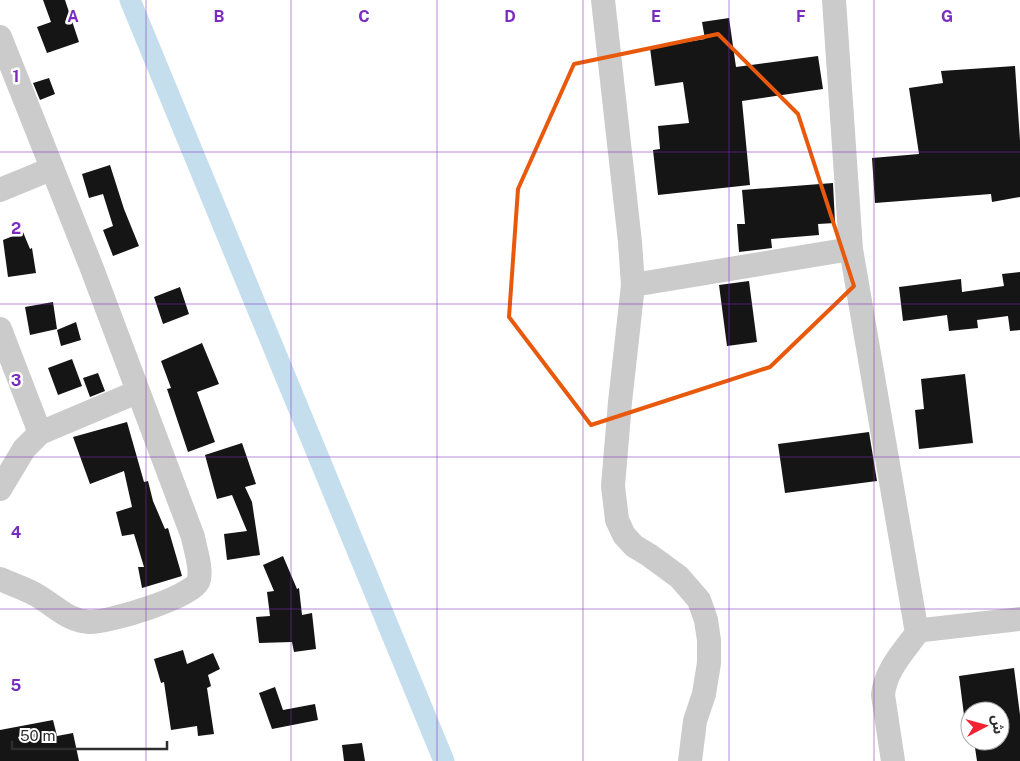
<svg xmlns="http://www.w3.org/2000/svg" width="1020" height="761" font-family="'Public Sans','Noto Sans Arabic',sans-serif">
<rect width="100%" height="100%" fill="#fff"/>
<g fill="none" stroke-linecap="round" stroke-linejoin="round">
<path stroke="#c4deee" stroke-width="21" d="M 130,0 L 444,761"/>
</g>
<path fill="#151515" d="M 43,0 L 65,0 L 79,42 L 47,53 L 37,27 L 51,22 Z
M 729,18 L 736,67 L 818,56 L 823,89 L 742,101 L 750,185 L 658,195 L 653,150 L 660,149 L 658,126 L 689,123 L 683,82 L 655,86 L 650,48 L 705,39 L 702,22 Z
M 1015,66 L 1020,141 L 1020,197 L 992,202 L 991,194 L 875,203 L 872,158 L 919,154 L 909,88 L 943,83 L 941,71 Z
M 49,78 L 55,94 L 40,100 L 33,83 Z
M 110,165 L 124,209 L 139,246 L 113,256 L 103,230 L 113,226 L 103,194 L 89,198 L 82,174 Z
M 833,183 L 835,223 L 818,224 L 819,235 L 771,239 L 772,248 L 739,252 L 737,224 L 745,224 L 742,190 Z
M 23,232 L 30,249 L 32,248 L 36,273 L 8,277 L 3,240 Z
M 1020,272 L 1020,330 L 1010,331 L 1008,316 L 977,320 L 978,328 L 949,331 L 947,315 L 903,321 L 899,287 L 961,279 L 962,292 L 1004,286 L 1002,274 Z
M 749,281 L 757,342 L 727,346 L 719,285 Z
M 180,287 L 189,314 L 163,324 L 154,297 Z
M 53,302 L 57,329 L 30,335 L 25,307 Z
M 76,322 L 81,340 L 61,346 L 57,330 Z
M 202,343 L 219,384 L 197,392 L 215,442 L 188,452 L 167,389 L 171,388 L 161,361 Z
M 72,359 L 82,386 L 58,395 L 48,368 Z
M 98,373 L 105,391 L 90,397 L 83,378 Z
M 965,374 L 973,443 L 919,449 L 915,410 L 924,409 L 921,379 Z
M 127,422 L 144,482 L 148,481 L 153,501 L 165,529 L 168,528 L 182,576 L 142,588 L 138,567 L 144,567 L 134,534 L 122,536 L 116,512 L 132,507 L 124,471 L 90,484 L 73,437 Z
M 869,432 L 877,481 L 785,493 L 778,444 Z
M 242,443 L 256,484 L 245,487 L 252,502 L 260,555 L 227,560 L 224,534 L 247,531 L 232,495 L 217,499 L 205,455 Z
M 283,556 L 297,589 L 299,588 L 302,615 L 312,613 L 316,649 L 294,652 L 292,642 L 259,643 L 256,617 L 270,616 L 267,592 L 274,591 L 263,565 Z
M 183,650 L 187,664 L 213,653 L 220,669 L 208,675 L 211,686 L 207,688 L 214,734 L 198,736 L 197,726 L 171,730 L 164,682 L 161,683 L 154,659 Z
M 1014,668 L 1020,715 L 1020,761 L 977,761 L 974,741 L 1000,741 L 1000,711 L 970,711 L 970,722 L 965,723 L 959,676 Z
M 275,687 L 283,710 L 315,704 L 318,720 L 272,729 L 259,693 Z
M 53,720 L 57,736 L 73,733 L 79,761 L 0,761 L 0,730 Z
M 362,743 L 365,761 L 344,761 L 342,745 Z"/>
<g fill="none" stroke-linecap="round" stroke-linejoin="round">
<path stroke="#cbcbcb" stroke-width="24" d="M 603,0 L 630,242 L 633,285 L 620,402 L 613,486 L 617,520 L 624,535 L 634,546 L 649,555 L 679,577 L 699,600 L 706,620 L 709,640 L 709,663 L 704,694 L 695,721 L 690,761
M 0,37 L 91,266 L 193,537 C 195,549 203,571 198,582 C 190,598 107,623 89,622 C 68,621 55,606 38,596 C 27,589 13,585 0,579
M 0,190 L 51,169
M 851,249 L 917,633
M 633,285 L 851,249 L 834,0
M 0,329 L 40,433
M 0,489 L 24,449 L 40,433 L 137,392
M 893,761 L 883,695 C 885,671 903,652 917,633 L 923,630 L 1020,619"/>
</g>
<path fill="none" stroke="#e8590c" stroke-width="4" stroke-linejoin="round" d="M 718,34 L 798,114 L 854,286 L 770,367 L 591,425 L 509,317 L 518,189 L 574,64 Z"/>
<path fill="none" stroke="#7b2cbf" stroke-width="1" stroke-opacity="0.55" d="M 146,0 L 146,761M 291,0 L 291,761M 437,0 L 437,761M 583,0 L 583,761M 729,0 L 729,761M 874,0 L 874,761M 0,152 L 1020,152M 0,304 L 1020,304M 0,457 L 1020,457M 0,609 L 1020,609"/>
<g font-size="16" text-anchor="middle" font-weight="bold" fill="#7b2cbf" stroke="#fff" stroke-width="5" stroke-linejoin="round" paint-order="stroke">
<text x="73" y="22">A</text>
<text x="219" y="22">B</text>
<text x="364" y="22">C</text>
<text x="510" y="22">D</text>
<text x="656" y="22">E</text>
<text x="801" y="22">F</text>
<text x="947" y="22">G</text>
<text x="16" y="82">1</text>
<text x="16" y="234">2</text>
<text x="16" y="386">3</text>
<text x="16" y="538">4</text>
<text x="16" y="691">5</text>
</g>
<g transform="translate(985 726) rotate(84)"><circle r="24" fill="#ffffff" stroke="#ababab"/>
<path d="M0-4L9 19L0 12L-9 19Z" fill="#f32132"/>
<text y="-8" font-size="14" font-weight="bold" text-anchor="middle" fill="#2e2e2e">ش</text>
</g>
<path d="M12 741v8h155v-8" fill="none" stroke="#2e2e2e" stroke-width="2.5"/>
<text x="20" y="741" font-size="15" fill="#2e2e2e" stroke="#ffffff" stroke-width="4" paint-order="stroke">50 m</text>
</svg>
